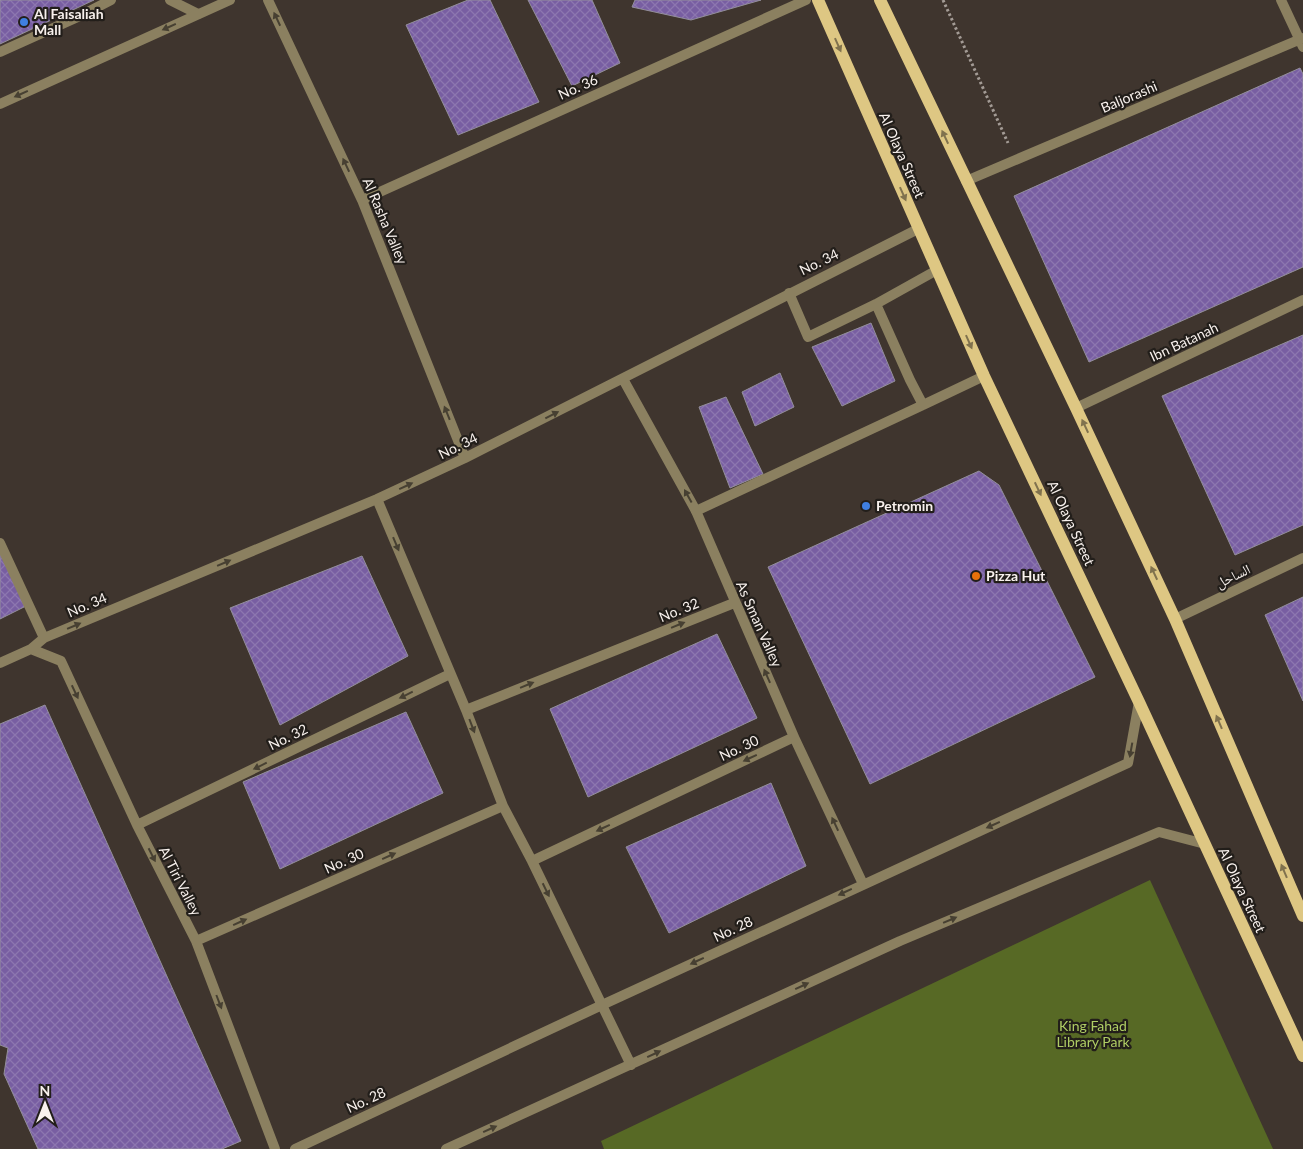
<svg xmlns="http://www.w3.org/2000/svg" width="1303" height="1149" font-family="Lato,'Noto Naskh Arabic',sans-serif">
<defs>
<pattern id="building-cross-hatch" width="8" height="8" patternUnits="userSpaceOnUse" patternTransform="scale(1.25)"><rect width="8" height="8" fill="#785ea2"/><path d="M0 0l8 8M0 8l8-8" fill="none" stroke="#8c76af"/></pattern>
</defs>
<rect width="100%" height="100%" fill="#3f352e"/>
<path fill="#576925" d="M 1150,880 L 1273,1149 L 604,1149 L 601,1141 Z"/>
<path fill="url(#building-cross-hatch)" stroke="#938f9b" d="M 0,0 L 94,0 L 0,44 Z
M 468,0 L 490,0 L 539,102 L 458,135 L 406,25 Z
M 528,0 L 592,0 L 620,63 L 572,86 Z
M 635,0 L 761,0 L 691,20 L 632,7 Z
M 1300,68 L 1303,74 L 1303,267 L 1089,362 L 1014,196 Z
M 871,323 L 895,381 L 842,406 L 812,347 Z
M 1303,335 L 1303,525 L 1235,555 L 1162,396 Z
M 780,373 L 794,407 L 755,426 L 742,392 Z
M 726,397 L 763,474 L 730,488 L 699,407 Z
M 979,471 L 999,485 L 1095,677 L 870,784 L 768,567 Z
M 0,553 L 26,606 L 0,619 Z
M 362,556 L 408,656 L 280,725 L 230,608 Z
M 1303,597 L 1303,701 L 1265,615 Z
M 717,634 L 757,718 L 588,797 L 550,709 Z
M 45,705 L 241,1141 L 222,1149 L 38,1149 L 4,1074 L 8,1048 L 0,1045 L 0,724 Z
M 406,712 L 443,793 L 280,869 L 243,782 Z
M 771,783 L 806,866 L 669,933 L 626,847 Z"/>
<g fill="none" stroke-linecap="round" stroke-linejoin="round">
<path stroke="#a39b95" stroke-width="3" stroke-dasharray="2.5 2.5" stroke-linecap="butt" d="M 943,0 L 1008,143"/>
<path stroke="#8b8060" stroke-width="10" d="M 170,0 L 198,14
M 0,52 L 80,16 L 111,0
M 789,293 L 808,337 L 876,304 L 937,270
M 876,304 L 910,380 L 923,405 L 984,376
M 696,511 L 923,405"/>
<path stroke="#8b8060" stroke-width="10" d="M 268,0 L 362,200 L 465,458
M 1281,0 L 1303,47
M 966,181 L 1303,38
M 362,200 L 806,0
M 623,379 L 696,511 L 794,737 L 863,884
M 1076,408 L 1303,300
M 377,499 L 466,710 L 503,806 L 532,861 L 631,1065
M 0,543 L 44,638
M 1175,619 L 1303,558
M 31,649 L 61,661 L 137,825 L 196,941 L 275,1149
M 0,663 L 31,649 L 44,638 L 377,499 L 465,458 L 918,229
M 466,710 L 734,603
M 137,825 L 450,674
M 532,861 L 794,737
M 196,941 L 503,806
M 295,1149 L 602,1005 L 1128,763 L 1139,702
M 446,1149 L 900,941 L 1159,832 L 1205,844"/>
<path stroke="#8b8060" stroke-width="10" d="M 0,104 L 230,0"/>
<path stroke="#dec783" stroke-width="12" d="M 818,0 L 984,376 L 1139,702 L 1303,1056
M 880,0 L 1076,408 L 1175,619 L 1303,916"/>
</g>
<defs><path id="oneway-solid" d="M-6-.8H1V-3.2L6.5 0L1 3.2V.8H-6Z" transform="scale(1.25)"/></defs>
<g fill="#474032">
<use href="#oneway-solid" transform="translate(277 19) rotate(-115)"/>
<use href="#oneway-solid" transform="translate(169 27) rotate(156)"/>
<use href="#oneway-solid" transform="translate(21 94) rotate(156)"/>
<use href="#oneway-solid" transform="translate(346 165) rotate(-115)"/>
<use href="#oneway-solid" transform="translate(447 413) rotate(-112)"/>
<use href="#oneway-solid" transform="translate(552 415) rotate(-27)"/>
<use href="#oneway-solid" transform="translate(406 486) rotate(-25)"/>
<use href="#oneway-solid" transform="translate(688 496) rotate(-119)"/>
<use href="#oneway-solid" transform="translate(396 544) rotate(67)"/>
<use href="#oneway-solid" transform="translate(224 563) rotate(-23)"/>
<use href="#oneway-solid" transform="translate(678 625) rotate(-22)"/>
<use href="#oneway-solid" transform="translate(74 626) rotate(-23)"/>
<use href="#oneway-solid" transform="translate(767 676) rotate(-114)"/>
<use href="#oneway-solid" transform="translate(527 685) rotate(-22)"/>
<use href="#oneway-solid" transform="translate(75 692) rotate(65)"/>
<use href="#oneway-solid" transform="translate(406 695) rotate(154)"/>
<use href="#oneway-solid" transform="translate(472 726) rotate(69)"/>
<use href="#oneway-solid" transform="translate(1131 750) rotate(100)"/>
<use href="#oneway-solid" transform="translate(750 758) rotate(155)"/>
<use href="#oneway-solid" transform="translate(260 766) rotate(154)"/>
<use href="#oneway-solid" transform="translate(835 824) rotate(-115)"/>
<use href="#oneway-solid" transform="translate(993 825) rotate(156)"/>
<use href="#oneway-solid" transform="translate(603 828) rotate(155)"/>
<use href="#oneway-solid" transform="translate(152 855) rotate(63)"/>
<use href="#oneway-solid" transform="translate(389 856) rotate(-24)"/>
<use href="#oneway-solid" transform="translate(546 890) rotate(64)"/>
<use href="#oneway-solid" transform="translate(845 892) rotate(155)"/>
<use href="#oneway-solid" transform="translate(950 920) rotate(-23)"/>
<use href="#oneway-solid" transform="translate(240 922) rotate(-24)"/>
<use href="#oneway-solid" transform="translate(697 961) rotate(155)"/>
<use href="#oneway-solid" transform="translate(802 986) rotate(-25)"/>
<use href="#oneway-solid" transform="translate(219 1002) rotate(69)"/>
<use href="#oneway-solid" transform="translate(654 1054) rotate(-25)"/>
<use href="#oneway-solid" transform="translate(490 1129) rotate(-24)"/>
</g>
<g fill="#80724e">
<use href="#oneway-solid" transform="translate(838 45) rotate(66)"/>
<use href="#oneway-solid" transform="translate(945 137) rotate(-115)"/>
<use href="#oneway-solid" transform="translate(903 194) rotate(66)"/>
<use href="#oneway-solid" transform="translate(969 342) rotate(66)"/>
<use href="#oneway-solid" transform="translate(1085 426) rotate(-115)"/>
<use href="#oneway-solid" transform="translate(1038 489) rotate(65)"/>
<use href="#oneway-solid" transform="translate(1154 573) rotate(-115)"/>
<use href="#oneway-solid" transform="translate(1219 722) rotate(-113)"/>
<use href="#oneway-solid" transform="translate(1284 871) rotate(-113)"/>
</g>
<g fill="#3f7fe0" stroke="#221e1a" stroke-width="2">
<circle cx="24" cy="22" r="5"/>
<circle cx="866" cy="506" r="5"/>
</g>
<circle fill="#e8710a" stroke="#221e1a" stroke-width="2" cx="976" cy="576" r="5"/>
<g text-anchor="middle" stroke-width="4.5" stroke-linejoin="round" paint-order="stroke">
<g font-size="14" font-weight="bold" fill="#f8f1ed" stroke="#221e1a" text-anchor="start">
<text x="34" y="19">Al Faisaliah<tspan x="34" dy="16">Mall</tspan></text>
<text x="876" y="511">Petromin</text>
<text x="986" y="581">Pizza Hut</text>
</g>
<g font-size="14" fill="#f8f1ed" stroke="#221e1a">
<text transform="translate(578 87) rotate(-24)" y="5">No. 36</text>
<text transform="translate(1129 97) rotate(-23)" y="5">Baljorashi</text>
<text transform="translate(902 155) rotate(66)" y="5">Al Olaya Street</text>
<text transform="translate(385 221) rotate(67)" y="5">Al Rasha Valley</text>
<text transform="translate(819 262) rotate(-26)" y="5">No. 34</text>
<text transform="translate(1184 342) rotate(-25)" y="5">Ibn Batanah</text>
<text transform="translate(458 446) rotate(-26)" y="5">No. 34</text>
<text transform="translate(1071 523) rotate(65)" y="5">Al Olaya Street</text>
<text transform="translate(1233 576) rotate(-26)" y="5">الساحل</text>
<text transform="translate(87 605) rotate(-23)" y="5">No. 34</text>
<text transform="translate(679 610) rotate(-22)" y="5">No. 32</text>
<text transform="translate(759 624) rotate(66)" y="5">As Sman Valley</text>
<text transform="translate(288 737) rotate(-26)" y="5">No. 32</text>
<text transform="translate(739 748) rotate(-25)" y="5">No. 30</text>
<text transform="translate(344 861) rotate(-24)" y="5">No. 30</text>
<text transform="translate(180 881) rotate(63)" y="5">Al Tiri Valley</text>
<text transform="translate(1242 890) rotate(65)" y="5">Al Olaya Street</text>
<text transform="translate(733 929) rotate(-25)" y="5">No. 28</text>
<text transform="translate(366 1100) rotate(-25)" y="5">No. 28</text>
</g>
<g font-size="14" fill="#afcd64" stroke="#221e1a">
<text x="1093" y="1031">King Fahad<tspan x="1093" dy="16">Library Park</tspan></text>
</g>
</g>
<g transform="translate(45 1104)" stroke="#221e1a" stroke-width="4" paint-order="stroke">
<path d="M0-4L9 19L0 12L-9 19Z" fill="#f8f1ed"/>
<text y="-8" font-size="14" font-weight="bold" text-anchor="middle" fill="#f8f1ed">N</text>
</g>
</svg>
